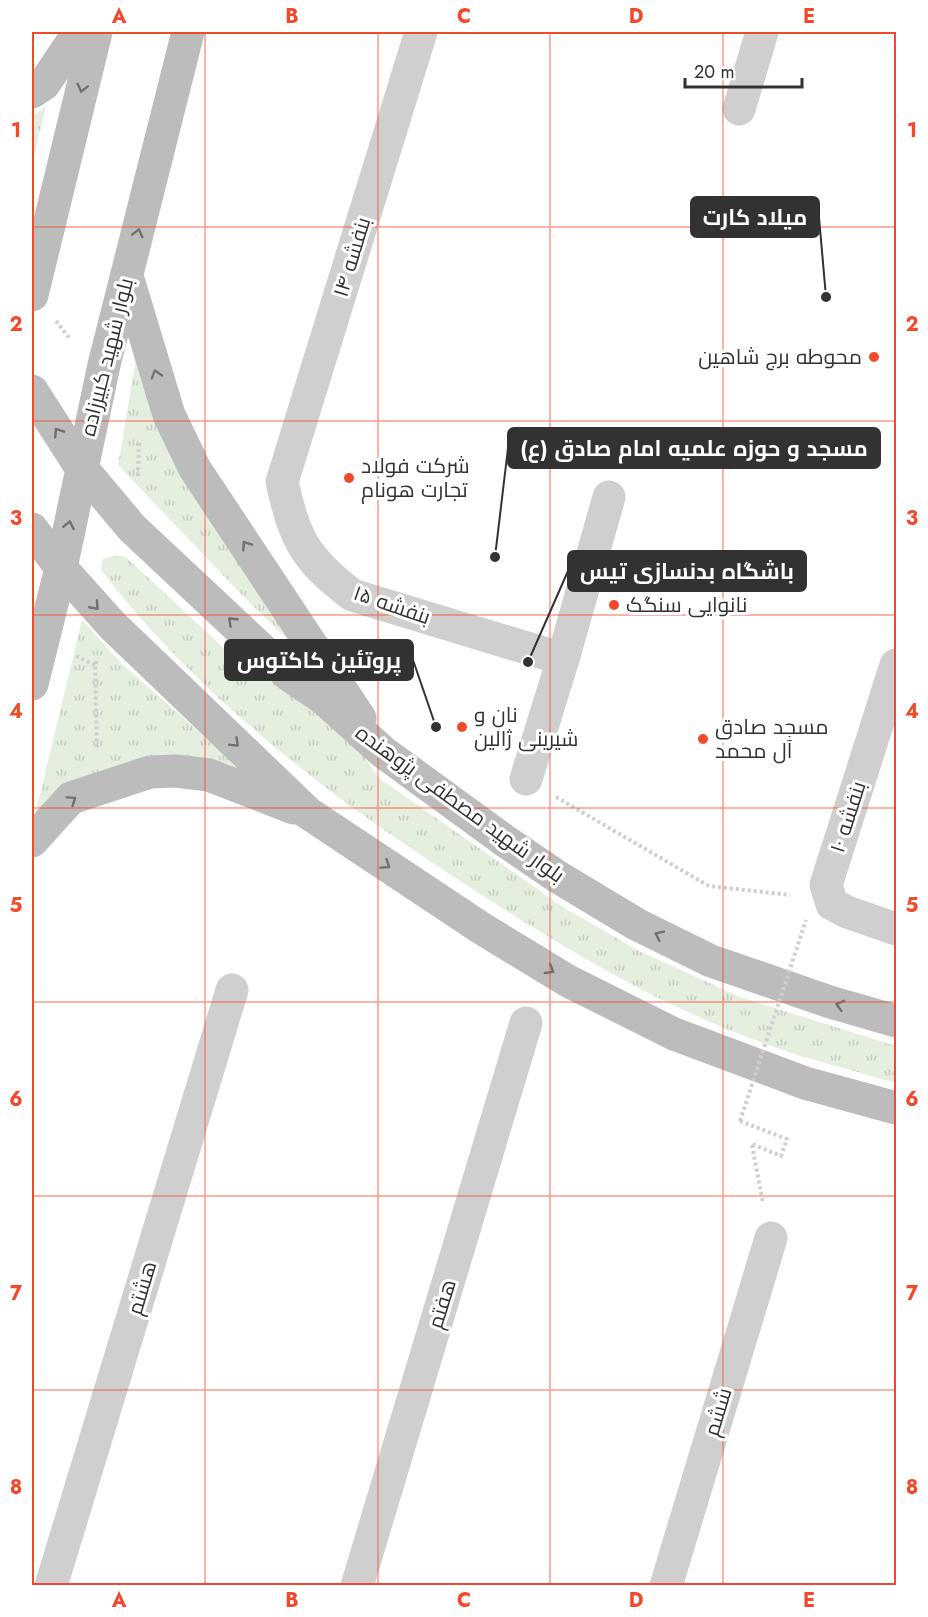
<svg xmlns="http://www.w3.org/2000/svg" width="928" height="1617" font-family="Jost,Cairo,sans-serif">
<defs>
<pattern id="grass-tufts" width="24" height="20" patternUnits="userSpaceOnUse" patternTransform="scale(1.5)"><rect width="24" height="20" fill="#e4efe0"/><path d="M3 7l-1-3M5 7V3M7 7l1-3M15 17l-1-3M17 17v-4M19 17l1-3" fill="none" stroke="#c4cdc1"/></pattern>
</defs>
<rect width="100%" height="100%" fill="#fff"/>
<path fill="url(#grass-tufts)" d="M 46,106 L 32,165 L 32,117 Z
M 138,347 L 327,678 L 240,593 L 118,465 Z
M 117,555 L 127,558 L 241,664 L 323,698 L 379,778 L 563,907 L 637,950 L 740,997 L 896,1046 L 896,1083 C 858,1072 818,1062 780,1049 C 676,1014 578,957 485,897 C 342,806 206,706 101,570 L 103,559 Z
M 82,620 L 121,663 L 257,783 L 214,767 L 33,823 Z"/>
<g fill="none" stroke-linecap="round" stroke-linejoin="round">
<path stroke="#cfcfcf" stroke-width="4" stroke-dasharray="3 3" stroke-linecap="butt" d="M 56,321 L 70,339
M 138,476 L 139,442
M 76,656 L 95,665
M 97,661 L 95,665 L 97,751
M 556,797 L 709,886 L 790,895
M 740,1121 L 787,1139 L 781,1156 L 752,1144
M 752,1145 L 763,1203"/>
<path stroke="#cfcfcf" stroke-width="33" d="M 421,32 L 282,482 C 295,539 304,558 352,595 L 563,659 L 609,497
M 739,109 L 762,32
M 896,665 L 826,885 L 832,904 L 847,912 L 896,929
M 526,779 L 563,659
M 51,1586 L 232,990
M 357,1586 L 526,1023
M 666,1586 L 771,1238"/>
<path stroke="#bcbcbc" stroke-width="33" d="M 32,92 L 44,84 L 79,32
M 127,276 L 169,415 L 195,469 L 360,718
M 32,295 L 96,32
M 32,391 L 80,466 L 132,528 L 289,675 L 323,698 L 383,752 L 505,841 L 558,877 L 636,924 L 711,961 L 830,1002 L 896,1021
M 32,529 L 61,568 L 112,625 L 308,813 L 481,928 L 568,981 L 674,1034 L 805,1083 L 896,1108
M 32,684 L 61,568 L 104,365 L 188,32
M 32,841 L 71,798 L 150,772 L 176,771 L 209,775 L 294,808"/>
<path stroke="#cfcfcf" stroke-width="4" stroke-dasharray="3 3" stroke-linecap="butt" d="M 740,1121 L 806,920"/>
</g>
<defs><path id="oneway-chevron" d="M-2-3.5L2.5 0L-2 3.5" fill="none" stroke-width="1.6" stroke-linecap="round" stroke-linejoin="round" transform="scale(1.5)"/></defs>
<g stroke="#707070">
<use href="#oneway-chevron" transform="translate(82 88) rotate(104)"/>
<use href="#oneway-chevron" transform="translate(138 233) rotate(-76)"/>
<use href="#oneway-chevron" transform="translate(156 374) rotate(-106)"/>
<use href="#oneway-chevron" transform="translate(58 432) rotate(-123)"/>
<use href="#oneway-chevron" transform="translate(69 525) rotate(-79)"/>
<use href="#oneway-chevron" transform="translate(246 545) rotate(-124)"/>
<use href="#oneway-chevron" transform="translate(95 606) rotate(48)"/>
<use href="#oneway-chevron" transform="translate(232 621) rotate(-137)"/>
<use href="#oneway-chevron" transform="translate(235 743) rotate(44)"/>
<use href="#oneway-chevron" transform="translate(72 800) rotate(-35)"/>
<use href="#oneway-chevron" transform="translate(386 865) rotate(34)"/>
<use href="#oneway-chevron" transform="translate(659 935) rotate(-154)"/>
<use href="#oneway-chevron" transform="translate(550 970) rotate(31)"/>
<use href="#oneway-chevron" transform="translate(840 1005) rotate(-164)"/>
</g>
<path fill="none" stroke="#f2492a" stroke-width="1.5" stroke-opacity="0.55" d="M 205,32 L 205,1586M 378,32 L 378,1586M 550,32 L 550,1586M 723,32 L 723,1586M 32,227 L 896,227M 32,421 L 896,421M 32,615 L 896,615M 32,808 L 896,808M 32,1002 L 896,1002M 32,1196 L 896,1196M 32,1390 L 896,1390"/>
<g fill="#f2492a" stroke="#fff" stroke-width="2">
<circle cx="874" cy="357" r="6"/>
<circle cx="349" cy="478" r="6"/>
<circle cx="614" cy="605" r="6"/>
<circle cx="462" cy="727" r="6"/>
<circle cx="703" cy="739" r="6"/>
</g>
<g text-anchor="middle" stroke-width="6" stroke-linejoin="round" paint-order="stroke">
<g font-size="21" fill="#323232" stroke="#fff">
<text transform="translate(352 257) rotate(-73)" y="7">بنفشه ۱۴</text>
<text transform="translate(107 357) rotate(-76)" y="7">بلوار شهید کبیرزاده</text>
<text transform="translate(392 605) rotate(19)" y="7">بنفشه ۱۵</text>
<text transform="translate(460 804) rotate(36)" y="7">بلوار شهید مصطفی پژوهنده</text>
<text transform="translate(848 817) rotate(-72)" y="7">بنفشه ۱۰</text>
<text transform="translate(142 1288) rotate(-73)" y="7">هشتم</text>
<text transform="translate(442 1304) rotate(-73)" y="7">هفتم</text>
<text transform="translate(718 1412) rotate(-73)" y="7">ششم</text>
</g>
<g font-size="21" fill="#323232" stroke="#fff" text-anchor="start">
<text x="862" y="364" text-anchor="end">محوطه برج شاهین</text>
<text x="361" y="473">شرکت فولاد<tspan x="361" dy="24">تجارت هونام</tspan></text>
<text x="626" y="612">نانوایی سنگک</text>
<text x="474" y="722">نان و<tspan x="474" dy="24">شیرینی ژالین</tspan></text>
<text x="715" y="734">مسجد صادق<tspan x="715" dy="24">آل محمد</tspan></text>
</g>
</g>
<path fill="none" stroke="#323232" stroke-width="2" d="M826 297L819 217M495 557L508 448M528 662L568 571M436 727L413 660"/>
<g fill="#323232" stroke="#fff" stroke-width="2">
<circle cx="826" cy="297" r="6"/>
<circle cx="495" cy="557" r="6"/>
<circle cx="528" cy="662" r="6"/>
<circle cx="436" cy="727" r="6"/>
</g>
<g fill="#323232" stroke="#323232" stroke-width="2">
<rect x="691" y="197" width="128" height="40" rx="6"/>
<rect x="508" y="428" width="372" height="40" rx="6"/>
<rect x="568" y="551" width="238" height="40" rx="6"/>
<rect x="225" y="640" width="188" height="40" rx="6"/>
</g>
<g font-size="22" text-anchor="middle" font-weight="bold" fill="#fff">
<text x="755" y="225">میلاد کارت</text>
<text x="694" y="456">مسجد و حوزه علمیه امام صادق (ع)</text>
<text x="687" y="579">باشگاه بدنسازی تیس</text>
<text x="319" y="668">پروتئین کاکتوس</text>
</g>
<rect width="928" height="1617" fill="none" stroke="#ffffff" stroke-width="66"/>
<path d="M685 78v9h117v-9" fill="none" stroke="#323232" stroke-width="3"/>
<text x="694" y="78" font-size="18" fill="#323232" stroke="#ffffff" stroke-width="4.5" paint-order="stroke">20 m</text>
<rect x="33" y="33" width="862" height="1551" fill="none" stroke="#f2492a" stroke-width="2"/>
<g font-size="20" text-anchor="middle" font-weight="bold" fill="#f2492a">
<text x="119" y="23">A</text>
<text x="292" y="23">B</text>
<text x="464" y="23">C</text>
<text x="636" y="23">D</text>
<text x="809" y="23">E</text>
<text x="16" y="137">1</text>
<text x="912" y="137">1</text>
<text x="16" y="331">2</text>
<text x="912" y="331">2</text>
<text x="16" y="525">3</text>
<text x="912" y="525">3</text>
<text x="16" y="718">4</text>
<text x="912" y="718">4</text>
<text x="16" y="912">5</text>
<text x="912" y="912">5</text>
<text x="16" y="1106">6</text>
<text x="912" y="1106">6</text>
<text x="16" y="1300">7</text>
<text x="912" y="1300">7</text>
<text x="16" y="1494">8</text>
<text x="912" y="1494">8</text>
<text x="119" y="1607">A</text>
<text x="292" y="1607">B</text>
<text x="464" y="1607">C</text>
<text x="636" y="1607">D</text>
<text x="809" y="1607">E</text>
</g>
</svg>
